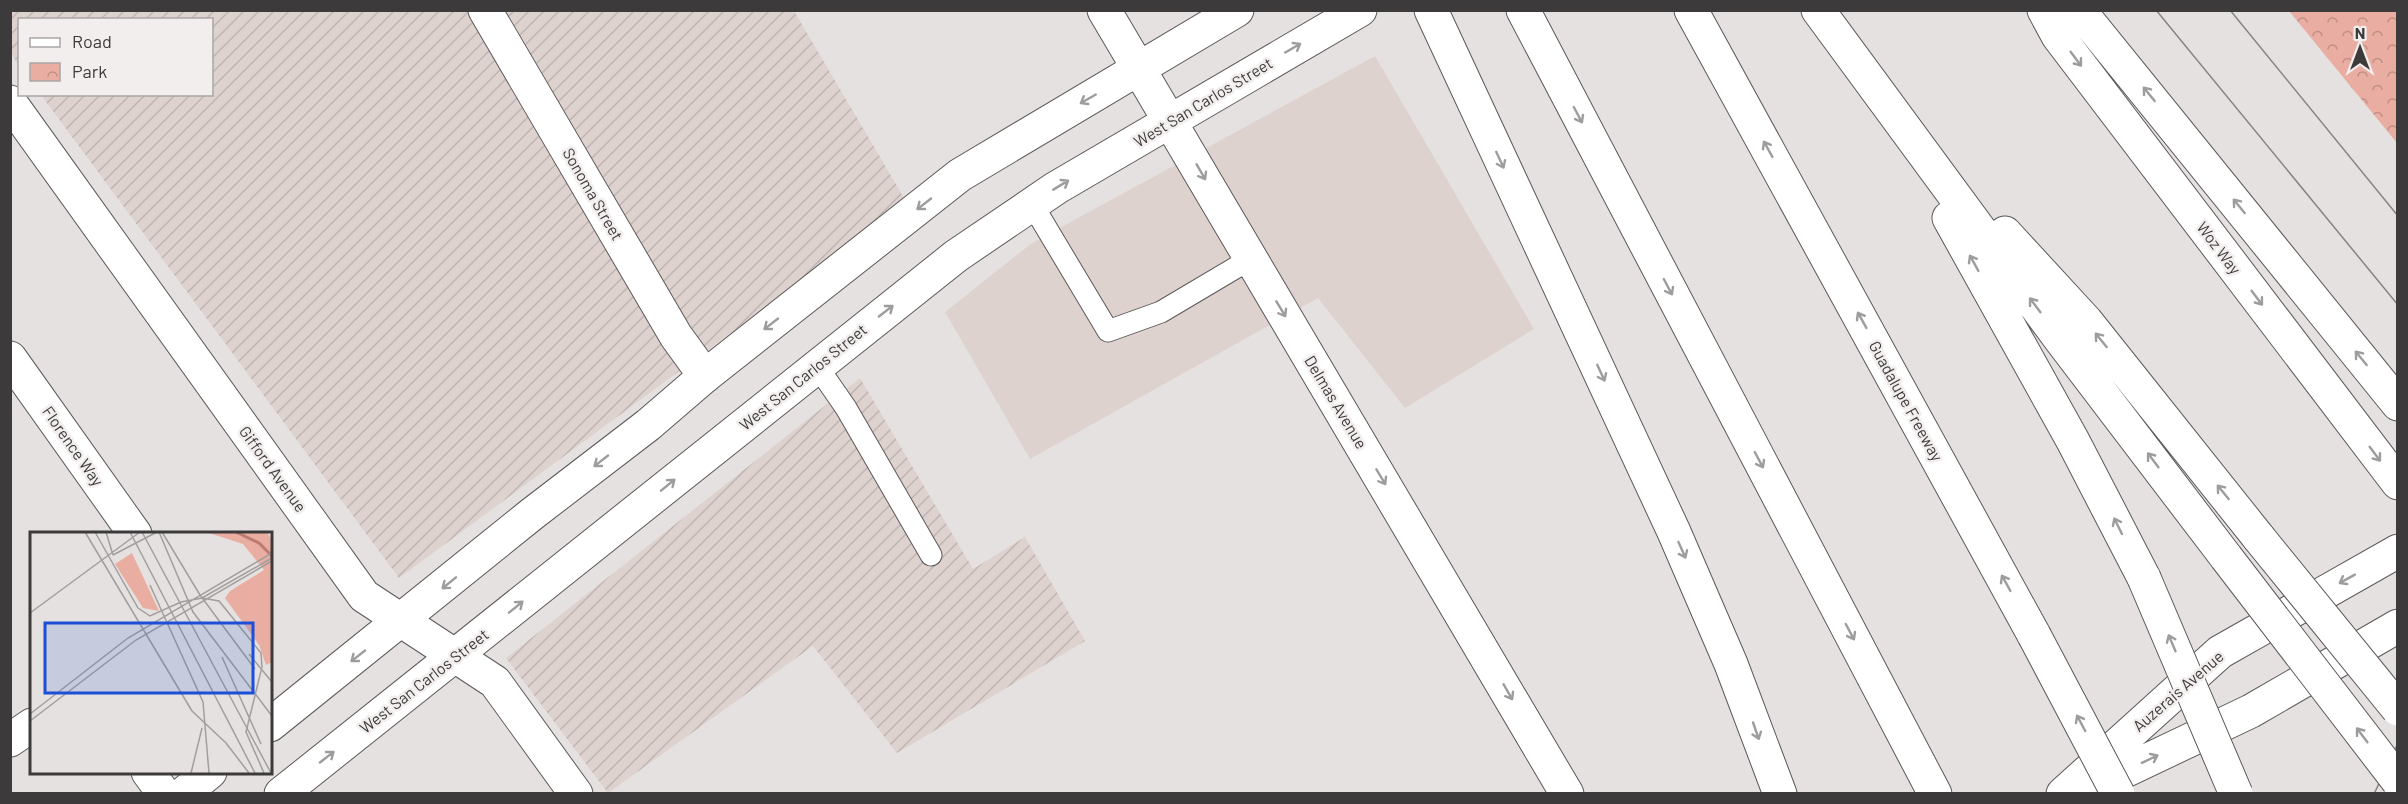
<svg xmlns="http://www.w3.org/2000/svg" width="2408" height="804" font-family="Barlow,sans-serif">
<defs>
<pattern id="industrial-furrows" width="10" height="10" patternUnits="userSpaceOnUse" patternTransform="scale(1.5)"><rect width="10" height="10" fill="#ded2cf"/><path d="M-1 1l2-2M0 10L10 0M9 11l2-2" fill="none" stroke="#bfb5b2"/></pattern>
<pattern id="park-crowns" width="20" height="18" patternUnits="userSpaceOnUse" patternTransform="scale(1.5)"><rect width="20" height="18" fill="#eaada1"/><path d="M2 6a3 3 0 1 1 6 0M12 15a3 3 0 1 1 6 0" fill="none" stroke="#bf8e84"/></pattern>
</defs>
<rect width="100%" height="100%" fill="#e5e1e0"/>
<path fill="#ded2cf" d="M 1375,56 L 1534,329 L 1405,408 L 1318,298 L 1030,459 L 945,312 L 1032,243 Z"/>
<path fill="url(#industrial-furrows)" d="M 10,11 L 794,11 L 907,203 L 399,578 L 41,95 L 212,94 L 212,20 L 20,20 L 19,66 L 11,53 Z
M 860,378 L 973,569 L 1025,537 L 1085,641 L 897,753 L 813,646 L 608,793 L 506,658 Z"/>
<path fill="url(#park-crowns)" d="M 2289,11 L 2397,11 L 2397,143 Z"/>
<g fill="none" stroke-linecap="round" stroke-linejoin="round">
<defs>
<path id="service" d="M 1032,204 L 1108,331 L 1161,312 L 1252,258
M 817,366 L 846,408 L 931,555"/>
<path id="minor" d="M 485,10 L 676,336 L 705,376
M 10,102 L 364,596 L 495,682 L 576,794
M 10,358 L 135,534
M 10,740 L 32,725
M 148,772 L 164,794"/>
<path id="tertiary" d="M 2085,790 L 2251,711 L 2398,626
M 2063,794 L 2220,652 L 2398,551"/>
<path id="secondary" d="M 2044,10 L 2058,36 L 2398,483
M 2079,10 L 2398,404"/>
<path id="primary" d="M 1104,10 L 1567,794
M 270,725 L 532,514 L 648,425 L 705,376 L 960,175 L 1237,10
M 183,794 L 210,772
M 281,794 L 956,256 L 1056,188 L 1360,10"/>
<path id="motorway" d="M 1431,10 L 1674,532 L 1731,664 L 1780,794
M 1523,10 L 1935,794
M 1691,10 L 2034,635
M 1818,10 L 2060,339 L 2226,557
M 1949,218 L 2073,441 L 2144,578
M 2005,233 L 2086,321 L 2259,538"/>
</defs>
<use href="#service" stroke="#5c5958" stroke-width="23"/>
<use href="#minor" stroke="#5c5958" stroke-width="35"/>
<use href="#tertiary" stroke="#5c5958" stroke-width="35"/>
<use href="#secondary" stroke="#5c5958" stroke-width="35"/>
<use href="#primary" stroke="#5c5958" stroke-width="35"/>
<use href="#motorway" stroke="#5c5958" stroke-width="35"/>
<use href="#service" stroke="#fff" stroke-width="21"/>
<use href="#minor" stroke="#fff" stroke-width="33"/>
<use href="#tertiary" stroke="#fff" stroke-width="33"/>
<use href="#secondary" stroke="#fff" stroke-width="33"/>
<use href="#primary" stroke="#fff" stroke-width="33"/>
<use href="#motorway" stroke="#fff" stroke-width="33"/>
<path stroke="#878483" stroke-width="1.5" d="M 2156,10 L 2398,305
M 2230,10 L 2398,216
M 2374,794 L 2398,743"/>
<defs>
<path id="motorway-bridge" d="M 2259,538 L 2398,709
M 2226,557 L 2398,781
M 2144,578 L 2236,794
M 2034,635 L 2118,794"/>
</defs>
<use href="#motorway-bridge" stroke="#5c5958" stroke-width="35" stroke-linecap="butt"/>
<use href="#motorway-bridge" stroke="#fff" stroke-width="33"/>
</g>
<defs><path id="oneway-shaft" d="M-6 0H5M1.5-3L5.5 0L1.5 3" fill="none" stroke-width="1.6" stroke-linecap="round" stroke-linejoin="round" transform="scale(1.5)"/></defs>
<g stroke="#9e9c9c">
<use href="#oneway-shaft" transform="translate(1293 48) rotate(-30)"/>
<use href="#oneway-shaft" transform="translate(2076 59) rotate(53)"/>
<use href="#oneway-shaft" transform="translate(2149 94) rotate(-129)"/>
<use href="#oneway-shaft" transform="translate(1088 99) rotate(150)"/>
<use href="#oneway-shaft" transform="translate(1578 115) rotate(62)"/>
<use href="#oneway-shaft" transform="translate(1768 149) rotate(-119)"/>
<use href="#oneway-shaft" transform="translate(1500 160) rotate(65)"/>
<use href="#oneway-shaft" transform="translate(1201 172) rotate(60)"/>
<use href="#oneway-shaft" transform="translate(1061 185) rotate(-31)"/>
<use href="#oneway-shaft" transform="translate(924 204) rotate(142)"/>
<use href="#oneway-shaft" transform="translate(2239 206) rotate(-129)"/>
<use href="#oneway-shaft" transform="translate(1974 263) rotate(-119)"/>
<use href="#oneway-shaft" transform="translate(1668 287) rotate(62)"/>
<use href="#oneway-shaft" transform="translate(2257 298) rotate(53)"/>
<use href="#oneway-shaft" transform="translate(2035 305) rotate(-127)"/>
<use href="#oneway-shaft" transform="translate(1281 309) rotate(59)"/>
<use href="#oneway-shaft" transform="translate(886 311) rotate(-38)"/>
<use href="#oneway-shaft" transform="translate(1862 320) rotate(-119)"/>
<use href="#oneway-shaft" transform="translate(771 324) rotate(142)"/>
<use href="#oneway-shaft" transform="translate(2101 340) rotate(-129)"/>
<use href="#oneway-shaft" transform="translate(2361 358) rotate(-129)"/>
<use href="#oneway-shaft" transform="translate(1601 373) rotate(65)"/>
<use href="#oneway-shaft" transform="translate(2375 454) rotate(53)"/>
<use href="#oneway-shaft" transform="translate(1759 460) rotate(62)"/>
<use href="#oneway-shaft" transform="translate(2153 460) rotate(-127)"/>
<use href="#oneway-shaft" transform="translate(601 461) rotate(142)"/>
<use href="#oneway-shaft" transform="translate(1381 477) rotate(59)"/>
<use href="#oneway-shaft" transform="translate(668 485) rotate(-39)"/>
<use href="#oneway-shaft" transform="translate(2223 492) rotate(-129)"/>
<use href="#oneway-shaft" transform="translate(2118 526) rotate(-116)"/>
<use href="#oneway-shaft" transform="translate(1682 550) rotate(66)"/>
<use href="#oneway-shaft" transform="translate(2347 579) rotate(151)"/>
<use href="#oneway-shaft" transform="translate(449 583) rotate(141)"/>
<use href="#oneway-shaft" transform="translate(2006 583) rotate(-119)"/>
<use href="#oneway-shaft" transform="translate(516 607) rotate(-39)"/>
<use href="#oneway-shaft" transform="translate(1850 632) rotate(62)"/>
<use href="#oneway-shaft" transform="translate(2172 643) rotate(-113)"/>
<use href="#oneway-shaft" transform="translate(358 656) rotate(142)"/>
<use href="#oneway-shaft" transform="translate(1508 692) rotate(60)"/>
<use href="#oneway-shaft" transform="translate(2081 723) rotate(-118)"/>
<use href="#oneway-shaft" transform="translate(1756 731) rotate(71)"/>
<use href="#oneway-shaft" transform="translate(2362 735) rotate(-127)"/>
<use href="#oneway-shaft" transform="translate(327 757) rotate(-38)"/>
<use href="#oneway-shaft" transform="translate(2150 759) rotate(-26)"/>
</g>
<g text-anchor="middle" stroke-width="5" stroke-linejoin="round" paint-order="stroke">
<g font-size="16" fill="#3c3a3a" stroke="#f2eeed">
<text transform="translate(1203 102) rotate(-31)" y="6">West San Carlos Street</text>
<text transform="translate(593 194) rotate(60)" y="6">Sonoma Street</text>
<text transform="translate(2219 248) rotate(53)" y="6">Woz Way</text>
<text transform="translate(803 377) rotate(-39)" y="6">West San Carlos Street</text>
<text transform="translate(1906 401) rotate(61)" y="6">Guadalupe Freeway</text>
<text transform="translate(1336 402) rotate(59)" y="6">Delmas Avenue</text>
<text transform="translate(73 446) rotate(55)" y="6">Florence Way</text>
<text transform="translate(273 469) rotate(54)" y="6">Gifford Avenue</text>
<text transform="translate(424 681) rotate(-38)" y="6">West San Carlos Street</text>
<text transform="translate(2178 691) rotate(-41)" y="6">Auzerais Avenue</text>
</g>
</g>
<g transform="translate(30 532)">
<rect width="242" height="242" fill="#e5e1e0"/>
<path d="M 176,0 L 237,0 L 241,7 L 242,130 L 236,133 L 229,113 L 195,66 L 200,59 L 234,38 L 213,12 ZM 102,21 L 129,79 L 113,76 L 85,32 Z" fill="#eaada1"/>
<path fill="none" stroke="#bb7b70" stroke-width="3" d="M 206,0 L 229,11 L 242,24"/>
<path fill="none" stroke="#a19e9e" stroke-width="1.5" d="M 55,0 L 162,179M 65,0 L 108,76 L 120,84 L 151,70 L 172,66 L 242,26M 76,0 L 83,23M 100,0 L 225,241M 112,0 L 241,241M 129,0 L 163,80 L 242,184M 132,0 L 170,63 L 225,137M 83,23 L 127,0M 120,53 L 173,170 L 179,241M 172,66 L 189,69 L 231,121 L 232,135 L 216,200 L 234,241M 0,81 L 110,0M 219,122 L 242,150M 192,125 L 231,212M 162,179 L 196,211 L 219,241M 0,182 L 98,106 L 242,21M 0,189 L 106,108 L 242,29M 242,193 L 242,225M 161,241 L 172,196"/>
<path fill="#1d4ed8" fill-opacity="0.15" stroke="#1d4ed8" stroke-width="3" d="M 15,91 L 223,91 L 223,161 L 15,161 Z"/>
<rect width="242" height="242" fill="none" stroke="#3c3a3a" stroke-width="3"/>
</g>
<rect width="2408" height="804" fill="none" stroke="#3c3a3a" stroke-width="24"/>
<rect x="18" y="18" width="195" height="78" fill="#f2eeed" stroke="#a9a6a5" stroke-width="1.5"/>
<rect x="30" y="38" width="30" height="9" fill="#ffffff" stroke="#a9a6a5" stroke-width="1.5"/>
<text x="72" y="48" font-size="18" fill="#3c3a3a">Road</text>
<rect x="30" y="63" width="30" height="18" fill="url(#park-crowns)" stroke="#a9a6a5" stroke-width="1.5"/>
<text x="72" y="78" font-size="18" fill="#3c3a3a">Park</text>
<g transform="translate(2360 48)" stroke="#f2eeed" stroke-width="4.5" paint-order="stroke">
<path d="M0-4.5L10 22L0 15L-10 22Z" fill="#3c3a3a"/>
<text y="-9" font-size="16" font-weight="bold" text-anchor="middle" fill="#3c3a3a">N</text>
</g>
</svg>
